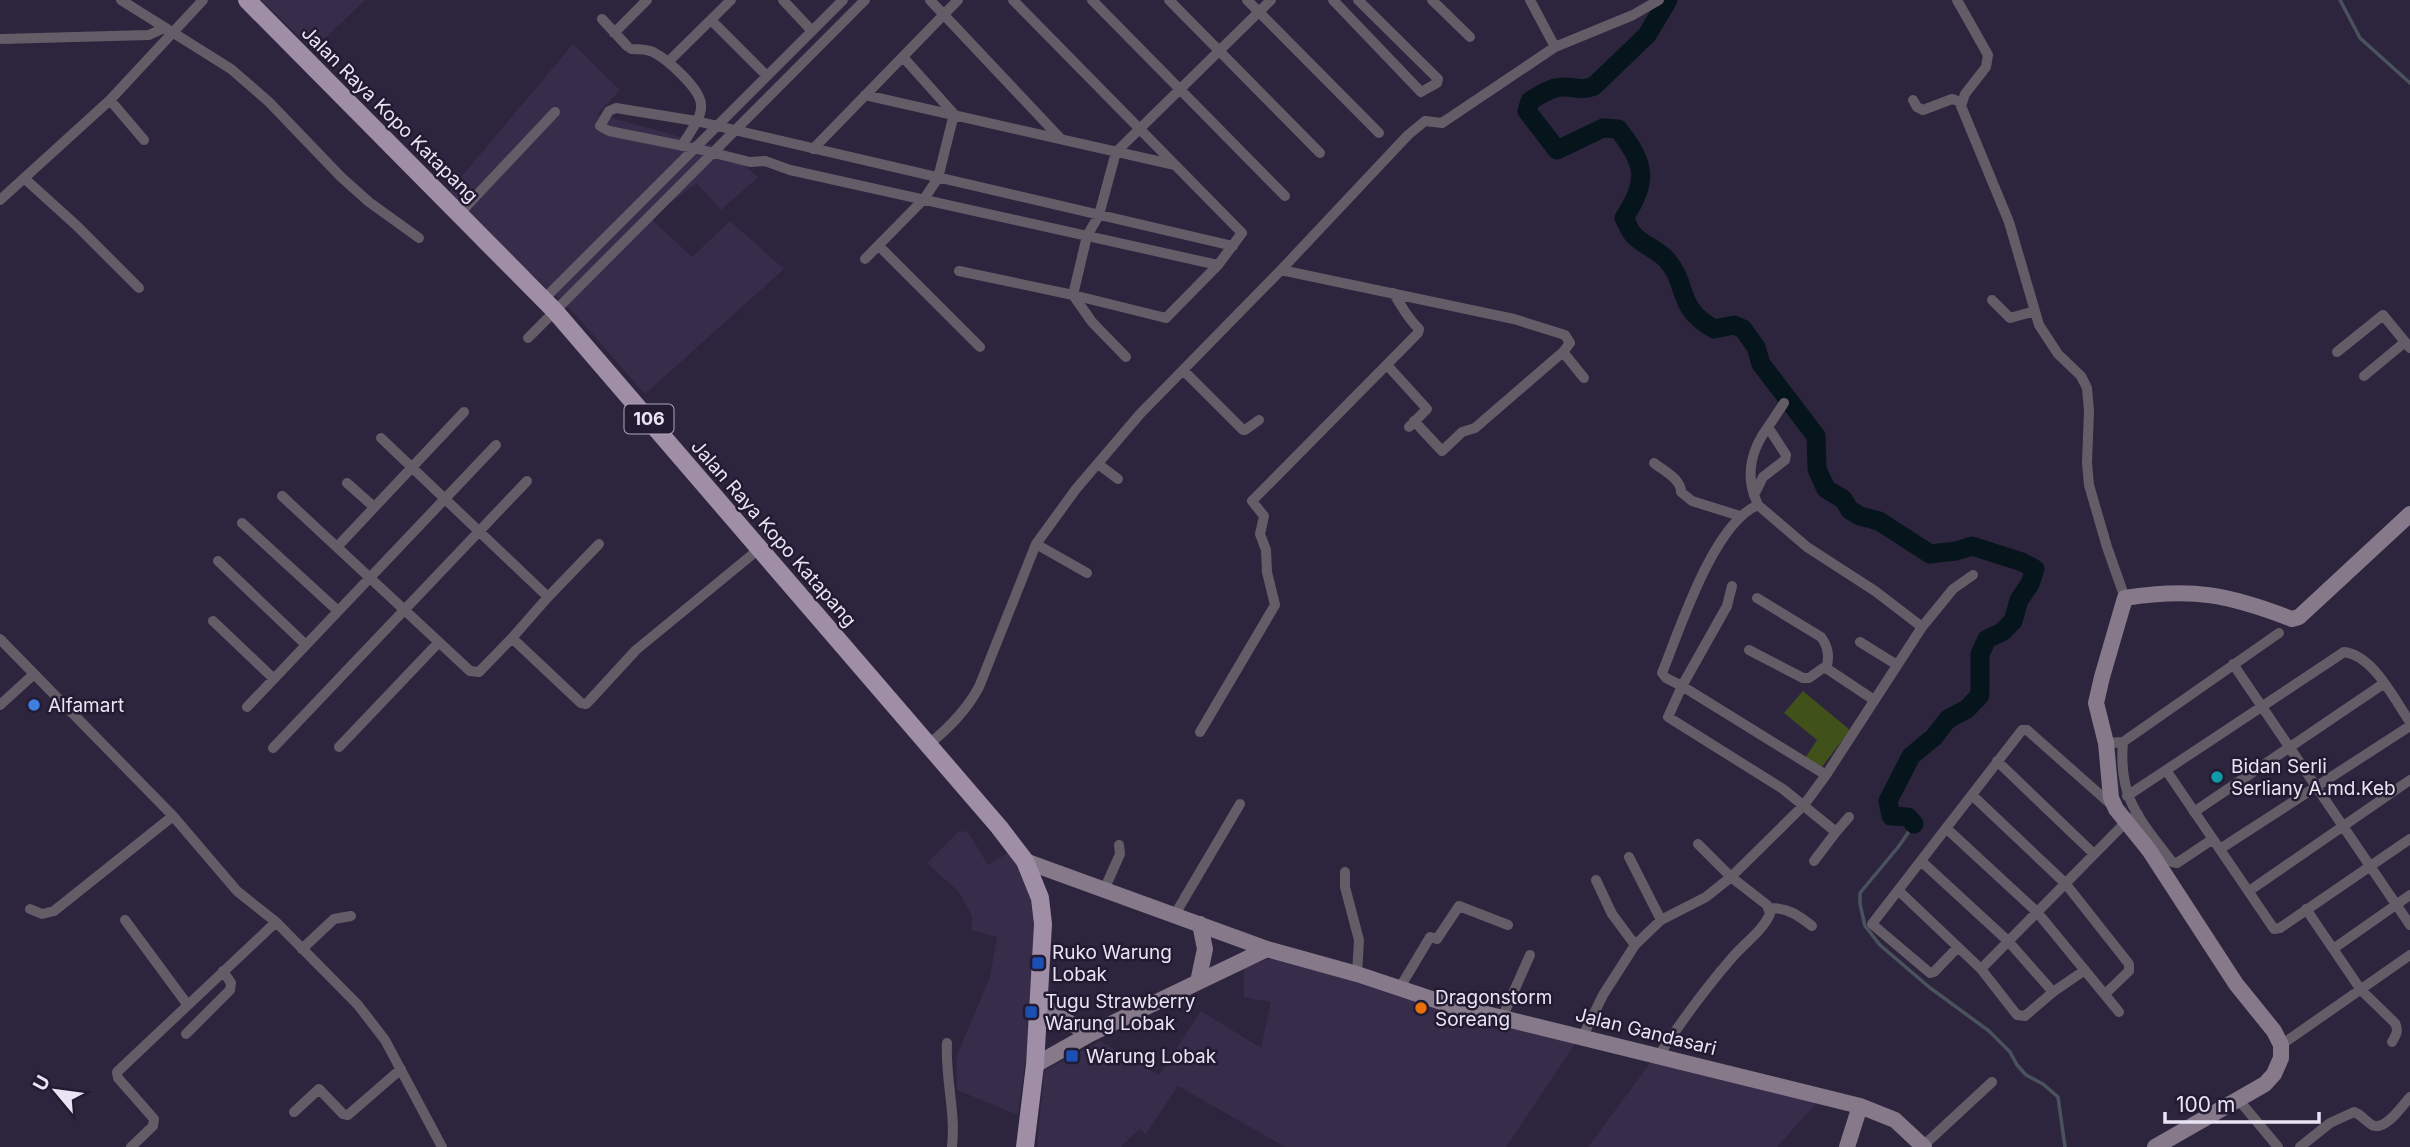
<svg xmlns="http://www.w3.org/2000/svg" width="2410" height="1147" font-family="Inter,sans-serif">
<rect width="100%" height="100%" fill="#2d253d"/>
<path fill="#372c4a" d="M 261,0 L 365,0 L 313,50 Z
M 573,44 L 620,90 L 597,114 L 725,149 L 758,177 L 721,210 L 697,183 L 650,218 L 692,257 L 730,221 L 784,269 L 645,394 L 573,312 L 446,195 Z
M 959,831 L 968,832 L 988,865 L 1011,851 L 1033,902 L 1034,997 L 1018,1115 L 957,1090 L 956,1058 L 990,977 L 997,937 L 972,930 L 972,916 L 959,892 L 927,863 Z
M 1281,955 L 1576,1042 L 1506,1147 L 1285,1147 L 1178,1086 L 1146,1134 L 1139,1129 L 1121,1147 L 1037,1147 L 1044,1071 L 1100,1041 L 1159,1075 L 1201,1011 L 1261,1048 L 1271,1002 L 1244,997 L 1244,967 Z
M 1651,1062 L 1819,1100 L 1777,1147 L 1588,1147 Z"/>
<path fill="#40511a" d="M 1803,691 L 1850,730 L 1821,768 L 1803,761 L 1817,740 L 1784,713 Z"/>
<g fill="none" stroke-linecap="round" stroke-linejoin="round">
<path stroke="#4a535d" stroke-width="3.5" d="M 2340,0 L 2360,38 L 2410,83
M 1914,824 L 1899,846 L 1860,893 L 1860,904 L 1865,926 L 1880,945 L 1929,987 L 1989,1031 L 2010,1052 L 2017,1065 L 2026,1075 L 2043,1084 L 2058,1097 L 2065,1147"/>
<path stroke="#06151c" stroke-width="19" d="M 1668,0 L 1647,35 L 1594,86 C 1578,92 1576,86 1561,87 C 1549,88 1540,95 1530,101 L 1527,111 L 1557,150 L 1603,128 L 1618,129 C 1645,163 1649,180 1624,218 C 1627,223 1629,229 1632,233 C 1640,244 1657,249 1666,259 C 1690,286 1674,306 1714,329 L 1734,325 L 1743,329 L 1756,347 L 1761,364 L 1816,436 L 1817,469 L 1826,489 L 1843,499 L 1850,510 L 1860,516 L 1879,521 L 1930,554 L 1956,551 L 1972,546 L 2022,562 L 2035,569 L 2030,584 L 2019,600 L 2013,621 L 2002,632 L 1987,639 L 1980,654 L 1980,695 L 1967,709 L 1948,719 L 1934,737 L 1911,756 L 1888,801 L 1891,816 L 1908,817 L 1914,824"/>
<path stroke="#645d68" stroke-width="10" d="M 121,0 L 231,69 L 269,102 L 341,177 L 369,202 L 419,238
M 783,0 L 812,31
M 930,0 L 1060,138
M 1092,0 L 1285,196
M 1169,0 L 1320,153
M 1247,0 L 1379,133
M 1333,0 L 1421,92 L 1437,83 L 1438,79 L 1358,0
M 1432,0 L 1470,37
M 1530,0 L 1555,47
M 1957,0 L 1988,55 L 1986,67 L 1965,94 L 1961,106 L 2009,222 L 2039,325 L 2058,354 L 2081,376 L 2087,388 L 2089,411 L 2087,463 L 2089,485 L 2107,547 L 2125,598
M 602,19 L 627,46
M 711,20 L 767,76
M 614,33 L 647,0
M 0,39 L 149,35 L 164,28
M 631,49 C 639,49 647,49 653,52 C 667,59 701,89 701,105 C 702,119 688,134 682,146
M 668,62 L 731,0
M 865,95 L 1175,165
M 110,100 L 144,140
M 1913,100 L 1917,107 L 1923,110 L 1952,99 L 1961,102
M 813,149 L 958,0
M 24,178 L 77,226 L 139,288
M 0,200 L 110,100 L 203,0
M 459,214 L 555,112
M 879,246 L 980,347
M 865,259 L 924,199 L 938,178 L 954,114 L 903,57
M 1218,265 L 790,170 L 765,161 L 750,162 L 694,148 L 609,131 L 600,126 L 609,111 L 616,108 L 696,121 L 1233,246
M 1281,270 L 1514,319 L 1565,335 L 1570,343 L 1563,352
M 959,271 L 1073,295 L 1166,318 L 1218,265 L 1242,233 L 1013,0
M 544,299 L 843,0
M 1992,300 L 2010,318 L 2035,311
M 528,338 L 865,0
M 2337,352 L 2383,315 L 2410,348
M 1126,357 L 1092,322 L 1073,295 L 1087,236 L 1099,215 L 1116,152 L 1271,0
M 1387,365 L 1427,409 L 1409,427
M 1183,370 L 1243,430 L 1245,430 L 1259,420
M 2364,376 L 2405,342
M 1414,421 L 1442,451 L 1462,432 L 1475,428 L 1563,352 L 1584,378
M 381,438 L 548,597 L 512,638 L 581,703 L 586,704 L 590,700 L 636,650 L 759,549
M 1654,463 C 1664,471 1681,479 1681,492 L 1692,501 L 1740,516
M 1098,464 L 1118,479
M 347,483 L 374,507
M 1754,495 C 1746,471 1753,447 1768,427
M 282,496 L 470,671 L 479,672 L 512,638
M 1758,505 C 1713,524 1680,629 1662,673 L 1666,678 L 1682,686 L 1826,775
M 242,523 L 338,611
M 1036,544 L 1087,573
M 337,547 L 464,412
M 218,561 L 306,645
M 1732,586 L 1727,606 L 1682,686 L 1668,717 L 1783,789 L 1836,832 L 1814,861
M 548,597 L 599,544
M 1757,598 L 1821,637 C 1828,646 1830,658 1826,668
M 213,621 L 274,679
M 1922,627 L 1953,589 L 1973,575
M 0,639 L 173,816 L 237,891 L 276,922 L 358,1005 L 385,1040 L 442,1147
M 1860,642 L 1897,665
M 1749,650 L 1803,678 L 1809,678 L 1823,668 L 1826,668 L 1874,700
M 2233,664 L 2410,925
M 0,705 L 34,674
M 247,707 L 496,445
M 1200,732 L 1275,605 L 1267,572 L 1266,550 L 1260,534 L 1264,516 L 1252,501 L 1418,333 L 1419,329 C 1407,318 1402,306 1393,293
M 2123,742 C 2118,799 2140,819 2172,862 L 2177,863 L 2213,839
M 2106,743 L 2123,742 L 2279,633
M 928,745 C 949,728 966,711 979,687 L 1036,544 L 1076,489 L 1140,414 L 1281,270 L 1408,135 L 1425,121 L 1442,123 L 1555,47 L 1633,15 L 1659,0
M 339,747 L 439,642
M 273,748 L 527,481
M 1997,761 L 2094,854
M 2166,770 L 2274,929 L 2280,928 L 2410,839
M 1972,795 L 2065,883 L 2129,964 L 2129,971 L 2105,994
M 2127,796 L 2344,652 C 2373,655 2394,699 2410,722
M 2194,812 L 2383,684
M 1946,828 L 2037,912 L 2119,1012
M 1836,832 L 1849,817
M 2220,849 L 2410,726
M 1629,857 L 1661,920
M 1921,861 L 2008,941 L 2053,992
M 1345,872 L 1345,887 L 1359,940 L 1357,974
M 1596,880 L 1612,914 L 1635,945
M 1104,890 L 1120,854 L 1119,845
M 1899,891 L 1981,969 L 2017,1015 L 2025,1016 L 2053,992 L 2085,970
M 2249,891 L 2410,780
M 1770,908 C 1788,908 1798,915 1812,926
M 30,909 L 42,914 L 54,911 L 173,816
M 2306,909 L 2361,990 L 2395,1023 C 2399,1031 2396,1035 2392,1042
M 1174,916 L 1240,804
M 125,920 L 187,1004
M 1958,947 L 1934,972 L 1930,973 L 1872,924 L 2022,730 L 2027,730 L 2114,807
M 302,949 L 334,919 L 351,916
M 2333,949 L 2410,895
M 1981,969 L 2121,827 L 2138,814
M 1399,989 L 1430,937 L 1437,939 L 1459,906 L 1508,925
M 1502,1018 L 1530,955
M 186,1034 L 230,990 L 231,983 L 223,971
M 1583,1036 L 1603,995 L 1635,945 L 1661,920 L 1706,897 L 1731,877 L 1698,844
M 947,1043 C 945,1078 956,1112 952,1147
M 2281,1045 L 2410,955
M 1659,1055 C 1681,1022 1704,990 1731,959 C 1743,944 1762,932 1770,914 L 1767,905 L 1731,877 L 1804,805 L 1826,775 L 1922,627 L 1875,591 L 1807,547 L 1758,505 L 1754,495 L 1763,477 L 1785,460 L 1786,455 L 1768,427 L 1784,403
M 2238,1099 L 2278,1147
M 294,1112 L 319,1089 L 343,1114 L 348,1115 L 401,1069
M 1923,1146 L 1992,1082
M 131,1147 L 153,1126 L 154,1119 L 118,1078 L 117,1072 L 276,922
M 2300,1147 L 2330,1123 L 2354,1112 C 2362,1115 2365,1121 2372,1125 C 2385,1132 2402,1106 2410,1097"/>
<path stroke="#85798a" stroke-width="16" d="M 1025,861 L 1267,949 L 1357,974 L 1450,1005 L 1860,1106 L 1895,1120 L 1924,1147
M 1198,982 L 1205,949 L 1200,924
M 1039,1001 L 1059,1017 L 1090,1034
M 1035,1065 L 1090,1034 L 1267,949
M 1847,1147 L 1860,1106
M 2155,1147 L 2265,1084 L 2274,1074 L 2281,1058 L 2281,1045 L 2274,1031 L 2236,984 L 2149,850 L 2116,809 L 2111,798 L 2106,743 L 2096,703 L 2102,677 L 2125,598 C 2193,587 2230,595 2292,619 L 2299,617 L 2410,514"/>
<path stroke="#9f8ea5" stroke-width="18" d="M 247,0 L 554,310 L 999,827 L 1025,861 L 1040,898 L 1043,924 L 1035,1065 L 1025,1147"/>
</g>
<circle fill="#3f7fe0" stroke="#231b32" stroke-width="2.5" cx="34" cy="705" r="7"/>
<circle fill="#0f9aa8" stroke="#231b32" stroke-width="2.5" cx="2217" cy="777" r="7"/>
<g fill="#1a4fb4" stroke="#231b32" stroke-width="2.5">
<rect x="1031" y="956" width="14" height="14" rx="3.5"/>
<rect x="1024" y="1005" width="14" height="14" rx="3.5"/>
<rect x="1065" y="1049" width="14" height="14" rx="3.5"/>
</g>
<circle fill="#e8710a" stroke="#231b32" stroke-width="2.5" cx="1421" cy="1008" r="7"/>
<g text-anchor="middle" stroke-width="5" stroke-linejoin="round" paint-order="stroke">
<rect fill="#231b32" stroke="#aea8ba" stroke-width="2" x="624.5" y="404.5" width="49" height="29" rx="5"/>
<g font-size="18" font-weight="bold" fill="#e9e4f4">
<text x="649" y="425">106</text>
</g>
<g font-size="19" fill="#e9e4f4" stroke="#231b32">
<text transform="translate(390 114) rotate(45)" y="7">Jalan Raya Kopo Katapang</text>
<text transform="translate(774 533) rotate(49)" y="7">Jalan Raya Kopo Katapang</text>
<text transform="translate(1646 1031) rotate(14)" y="7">Jalan Gandasari</text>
</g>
<g font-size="19" fill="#e9e4f4" stroke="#231b32" text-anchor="start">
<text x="48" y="712">Alfamart</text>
<text x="2231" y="773">Bidan Serli<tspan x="2231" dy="22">Serliany A.md.Keb</tspan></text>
<text x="1052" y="959">Ruko Warung<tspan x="1052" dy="22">Lobak</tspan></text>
<text x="1435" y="1004">Dragonstorm<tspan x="1435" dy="22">Soreang</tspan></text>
<text x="1045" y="1008">Tugu Strawberry<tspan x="1045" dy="22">Warung Lobak</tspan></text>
<text x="1086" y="1063">Warung Lobak</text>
</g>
</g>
<g transform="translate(56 1091) rotate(299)" stroke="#231b32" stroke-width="5" paint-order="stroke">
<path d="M0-5L12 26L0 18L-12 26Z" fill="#e9e4f4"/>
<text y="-10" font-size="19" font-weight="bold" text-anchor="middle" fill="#e9e4f4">U</text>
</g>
<path d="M2165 1112v10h154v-10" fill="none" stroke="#e9e4f4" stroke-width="3.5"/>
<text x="2176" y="1112" font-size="21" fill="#e9e4f4" stroke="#231b32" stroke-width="5" paint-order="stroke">100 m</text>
</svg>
